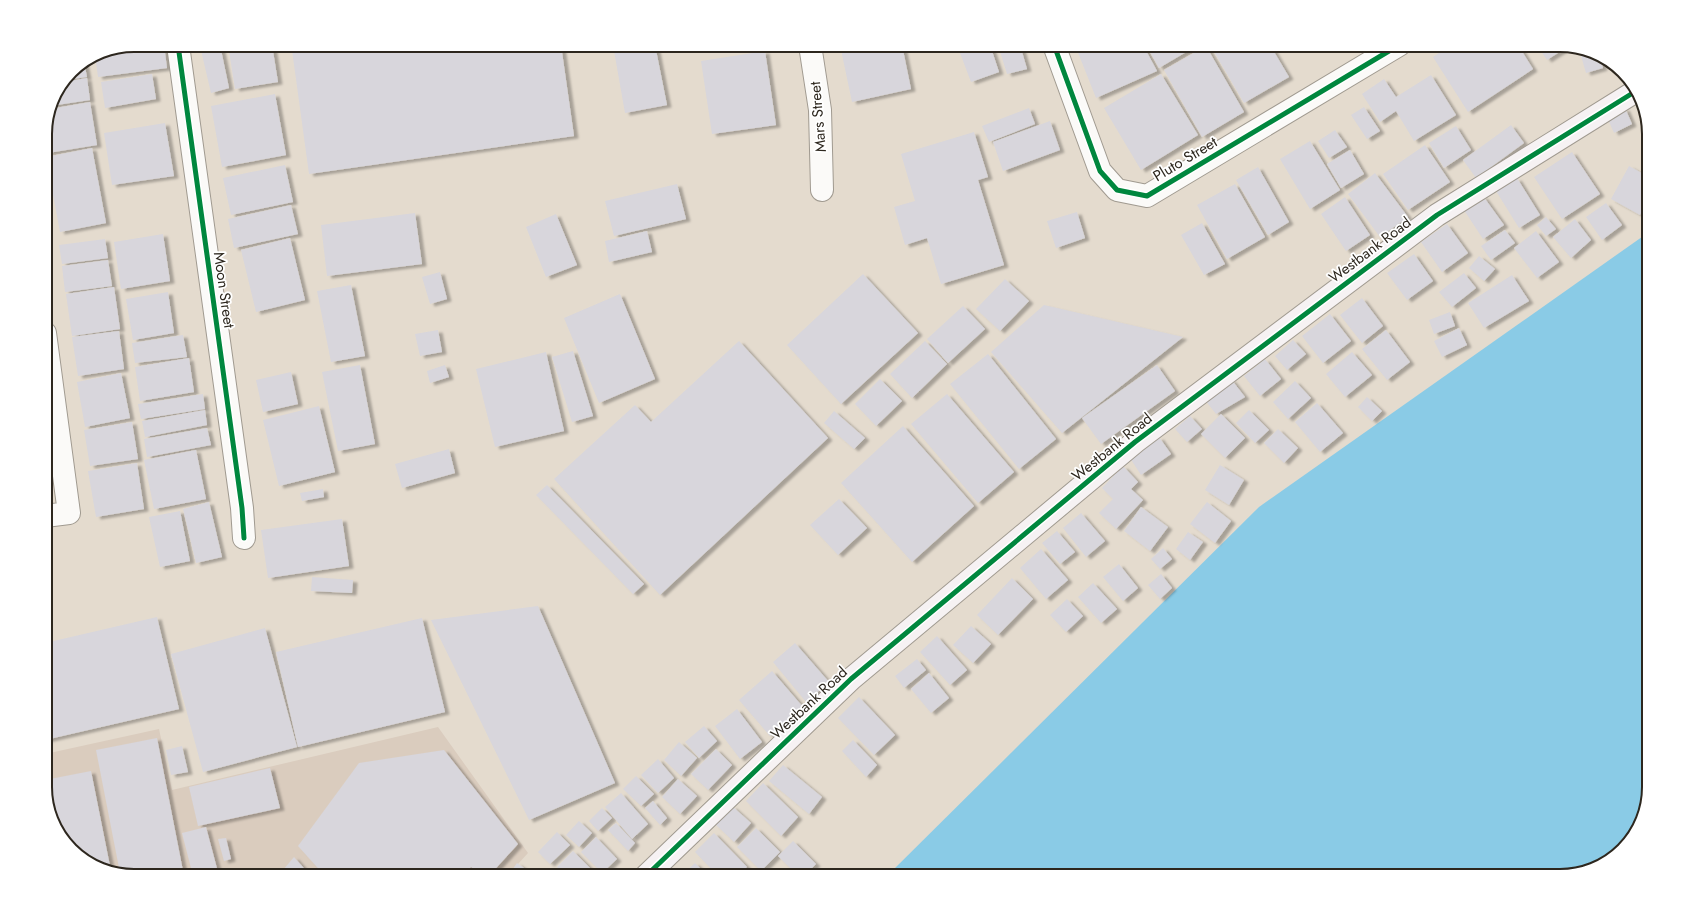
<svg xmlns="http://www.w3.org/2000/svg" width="1694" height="921" font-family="Jost,sans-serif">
<defs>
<filter id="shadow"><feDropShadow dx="4.5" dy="2.5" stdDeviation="1" flood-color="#0004"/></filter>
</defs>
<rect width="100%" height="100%" fill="#e4dbce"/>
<path fill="#daccbe" d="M 438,727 L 528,853 L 507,876 L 134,876 L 94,867 L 60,836 L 45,793 L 45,754 L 159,729 L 172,790 Z"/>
<path fill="#8acbe6" d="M 1649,232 L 1649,787 L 1640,827 L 1609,861 L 1561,876 L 887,876 L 1259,507 Z"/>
<path fill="#d8d6dc" filter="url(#shadow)" d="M 134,45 L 164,45 L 167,68 L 98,77 L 95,55 L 100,52 Z
M 206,45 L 220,45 L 229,88 L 211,93 L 200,46 Z
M 228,45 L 272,45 L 278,82 L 235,89 Z
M 326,45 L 561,45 L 574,136 L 309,174 L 292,50 Z
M 613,45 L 655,45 L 667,105 L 625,113 Z
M 840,45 L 902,45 L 911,89 L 852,102 Z
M 957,45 L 990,45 L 999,72 L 971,82 Z
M 998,45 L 1020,45 L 1027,69 L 1007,74 Z
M 1075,45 L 1143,45 L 1157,71 L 1096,98 Z
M 1146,45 L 1198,45 L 1159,68 Z
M 1210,45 L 1270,45 L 1289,77 L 1244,103 Z
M 1451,45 L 1518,45 L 1533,69 L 1468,112 L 1433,57 Z
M 1537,45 L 1560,45 L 1564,49 L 1547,60 Z
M 1206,46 L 1244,112 L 1202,137 L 1164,70 Z
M 1579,49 L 1599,54 L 1603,68 L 1586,73 Z
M 765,51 L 776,125 L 712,134 L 701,61 Z
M 84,62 L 87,77 L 65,80 L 71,71 Z
M 152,74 L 156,99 L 105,108 L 101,82 Z
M 1161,74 L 1198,135 L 1141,170 L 1104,108 Z
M 1431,75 L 1456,115 L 1414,141 L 1396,111 L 1380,122 L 1362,94 L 1384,79 L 1396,97 Z
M 87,78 L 90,100 L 50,106 L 52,100 L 64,82 Z
M 275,94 L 286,155 L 222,167 L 211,106 Z
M 1640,101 L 1648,125 L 1643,126 L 1636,103 Z
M 90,102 L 97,145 L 48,153 L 45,128 L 50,109 Z
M 1364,107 L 1380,131 L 1367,139 L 1351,115 Z
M 1029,108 L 1035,124 L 989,142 L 982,126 Z
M 1625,108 L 1632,124 L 1614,133 L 1607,117 Z
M 1050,121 L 1060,150 L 1003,171 L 993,142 Z
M 165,123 L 174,176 L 112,185 L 104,133 Z
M 1511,125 L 1524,143 L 1476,178 L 1463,160 Z
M 1456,126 L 1471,150 L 1444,168 L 1429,143 Z
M 1335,130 L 1347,147 L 1329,158 L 1318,141 Z
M 974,132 L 988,177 L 978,180 L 1004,265 L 941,284 L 927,238 L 905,245 L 894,207 L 915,201 L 901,154 Z
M 1310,141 L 1340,190 L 1310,209 L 1280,159 Z
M 1425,145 L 1450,182 L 1408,210 L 1383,174 Z
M 92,148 L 106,223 L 60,232 L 46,157 Z
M 1350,150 L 1364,174 L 1341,188 L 1327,164 Z
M 1572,152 L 1600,194 L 1562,219 L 1534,177 Z
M 285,165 L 293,202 L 231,215 L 223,178 Z
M 1629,166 L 1649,177 L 1649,200 L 1640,215 L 1611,199 Z
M 1258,167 L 1289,222 L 1268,235 L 1236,180 Z
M 1375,173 L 1408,217 L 1380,237 L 1348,194 Z
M 1517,178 L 1540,215 L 1519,228 L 1496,191 Z
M 677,184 L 686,219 L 614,236 L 605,201 Z
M 1235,184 L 1265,237 L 1227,259 L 1197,205 Z
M 1483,196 L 1504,225 L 1483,239 L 1464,210 Z
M 1345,197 L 1370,235 L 1346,251 L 1321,214 Z
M 1606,203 L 1622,225 L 1602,240 L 1586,217 Z
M 291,205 L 298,234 L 234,248 L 228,219 Z
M 1077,212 L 1085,238 L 1056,248 L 1047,221 Z
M 415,213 L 422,264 L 327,276 L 321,225 Z
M 556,214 L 577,265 L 546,277 L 526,227 Z
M 1546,217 L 1556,229 L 1546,236 L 1537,225 Z
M 1575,219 L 1591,240 L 1571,258 L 1553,237 Z
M 1202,223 L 1225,264 L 1204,275 L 1181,235 Z
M 1447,224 L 1468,253 L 1442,272 L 1421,242 Z
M 1505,230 L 1515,243 L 1491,260 L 1481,246 Z
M 647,231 L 652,252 L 609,262 L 605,241 Z
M 1536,231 L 1559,262 L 1537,278 L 1514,248 Z
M 163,234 L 170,281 L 121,289 L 114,242 Z
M 290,238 L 305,300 L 256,312 L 241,250 Z
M 105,239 L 108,258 L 62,264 L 59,245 Z
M 1414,254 L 1433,281 L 1407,300 L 1387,273 Z
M 1479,256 L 1495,269 L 1484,281 L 1469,268 Z
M 108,260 L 112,286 L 65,292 L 62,266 Z
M 440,272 L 447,299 L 430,304 L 422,277 Z
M 1464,273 L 1476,288 L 1452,307 L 1439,292 Z
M 863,274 L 918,333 L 841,404 L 787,345 Z
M 1512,275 L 1529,301 L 1484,328 L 1468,303 Z
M 1005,279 L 1029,301 L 1000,331 L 976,309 Z
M 351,285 L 365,356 L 331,362 L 317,291 Z
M 114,287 L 120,329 L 72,336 L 66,294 Z
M 168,292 L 174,333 L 133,340 L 126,299 Z
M 620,294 L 655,379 L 599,403 L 564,318 Z
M 1362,298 L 1383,326 L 1362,343 L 1340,315 Z
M 1044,305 L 1183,337 L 1062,433 L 991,352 Z
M 963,306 L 985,329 L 948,363 L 927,339 Z
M 1450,312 L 1455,326 L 1434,334 L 1429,320 Z
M 1330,314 L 1351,341 L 1323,363 L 1302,336 Z
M 1459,328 L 1467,345 L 1442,357 L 1434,341 Z
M 438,330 L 442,352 L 420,356 L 415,334 Z
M 1386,330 L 1410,362 L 1387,380 L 1362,349 Z
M 119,331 L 124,369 L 78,376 L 72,337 Z
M 183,335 L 187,357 L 135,363 L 132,343 Z
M 1293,340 L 1306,354 L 1287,370 L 1275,356 Z
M 739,341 L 828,438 L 660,595 L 554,479 L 635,405 L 651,422 Z
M 925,341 L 947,364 L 912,398 L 890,374 Z
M 573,351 L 593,416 L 572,422 L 552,357 Z
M 546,352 L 564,431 L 495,447 L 476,369 Z
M 1352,352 L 1372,375 L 1345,397 L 1326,374 Z
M 988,354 L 1056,439 L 1019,469 L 950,384 Z
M 189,358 L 194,392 L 140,401 L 135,367 Z
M 1265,359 L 1281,379 L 1260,396 L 1244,376 Z
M 360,365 L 375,444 L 338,451 L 322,372 Z
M 445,365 L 449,377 L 430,383 L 427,371 Z
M 1157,365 L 1175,391 L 1101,444 L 1082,418 Z
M 291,372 L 298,404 L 263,412 L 256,380 Z
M 121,373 L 130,418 L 85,427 L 77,382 Z
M 880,379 L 902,401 L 876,426 L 855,404 Z
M 1231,379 L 1245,397 L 1216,414 L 1205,400 Z
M 1295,381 L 1311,398 L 1288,419 L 1273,402 Z
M 203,394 L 205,409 L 141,419 L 138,404 Z
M 947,394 L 1014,472 L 978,503 L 911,424 Z
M 1367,397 L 1382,411 L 1372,421 L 1358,407 Z
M 1317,403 L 1343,433 L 1320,452 L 1295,422 Z
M 319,406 L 335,472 L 279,486 L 263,420 Z
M 205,410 L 207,425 L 145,437 L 142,421 Z
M 1249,410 L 1269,430 L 1255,443 L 1236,423 Z
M 834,411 L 865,438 L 854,449 L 824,423 Z
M 1221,414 L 1245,438 L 1225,458 L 1201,434 Z
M 1190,416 L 1202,429 L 1187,442 L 1175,429 Z
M 132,422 L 138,459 L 90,466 L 84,430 Z
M 903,426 L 974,506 L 912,562 L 841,483 Z
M 207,428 L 211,445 L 147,457 L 144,439 Z
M 1278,429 L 1298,448 L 1284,463 L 1264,443 Z
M 1159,437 L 1171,454 L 1141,475 L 1130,458 Z
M 449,449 L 455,473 L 402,488 L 395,464 Z
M 196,450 L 206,499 L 154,509 L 144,460 Z
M 137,463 L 144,509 L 96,517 L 88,471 Z
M 1220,465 L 1244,480 L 1229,505 L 1205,490 Z
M 1123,466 L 1138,482 L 1131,489 L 1143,500 L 1116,529 L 1099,513 L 1113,499 L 1102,488 Z
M 547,485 L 644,584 L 633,594 L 536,495 Z
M 323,489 L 324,497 L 302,501 L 300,493 Z
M 839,499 L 867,528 L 838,555 L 810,525 Z
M 209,502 L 222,557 L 196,563 L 183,509 Z
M 1207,502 L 1231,521 L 1215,543 L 1190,524 Z
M 1141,507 L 1168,527 L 1150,551 L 1124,531 Z
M 180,511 L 190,561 L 160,567 L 149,517 Z
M 1081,513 L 1105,541 L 1086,557 L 1063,528 Z
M 342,519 L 349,566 L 268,578 L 261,530 Z
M 1057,531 L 1075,552 L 1060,564 L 1042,543 Z
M 1188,532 L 1203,542 L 1190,560 L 1176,549 Z
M 1163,548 L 1172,559 L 1160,569 L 1151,559 Z
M 1041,549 L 1068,580 L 1046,599 L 1020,568 Z
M 1119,564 L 1138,588 L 1123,601 L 1103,577 Z
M 1161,574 L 1172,588 L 1160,599 L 1148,585 Z
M 312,577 L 353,580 L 352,593 L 311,591 Z
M 1012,578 L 1033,599 L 998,635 L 977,615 Z
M 1093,583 L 1117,609 L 1101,623 L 1078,597 Z
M 1067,599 L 1083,616 L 1066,632 L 1050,615 Z
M 538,606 L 615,783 L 529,820 L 431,620 Z
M 157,617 L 179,709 L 45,740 L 45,643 Z
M 422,618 L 445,712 L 298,747 L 276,652 Z
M 971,626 L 991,644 L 973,663 L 953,645 Z
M 265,628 L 297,747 L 203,772 L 171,654 Z
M 937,636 L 967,670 L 950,685 L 920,652 Z
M 795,643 L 829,682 L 806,702 L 773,662 Z
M 917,659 L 926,670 L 904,688 L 895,676 Z
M 772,671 L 803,707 L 770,736 L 739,700 Z
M 929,673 L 949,698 L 931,713 L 911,689 Z
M 859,697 L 895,735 L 874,755 L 838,718 Z
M 737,709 L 762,742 L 740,759 L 715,726 Z
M 704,726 L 717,741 L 699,758 L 685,742 Z
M 157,738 L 184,876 L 134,876 L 120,873 L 96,750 Z
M 853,740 L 877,765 L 866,777 L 842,751 Z
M 679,742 L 697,758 L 681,776 L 664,760 Z
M 182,746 L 188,772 L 171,775 L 166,750 Z
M 716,749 L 732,765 L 708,790 L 691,774 Z
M 444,750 L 518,844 L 489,876 L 484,876 L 471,867 L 463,876 L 325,876 L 298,846 L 359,763 Z
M 658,759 L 674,778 L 658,793 L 641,775 Z
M 783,765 L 822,797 L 809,814 L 769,781 Z
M 270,768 L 280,808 L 198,826 L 189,787 Z
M 91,771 L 111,871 L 94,867 L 60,836 L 45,793 L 45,780 Z
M 636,776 L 654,794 L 641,806 L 623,789 Z
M 678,779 L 697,796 L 680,814 L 662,797 Z
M 763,783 L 798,817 L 781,836 L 746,801 Z
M 621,793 L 648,824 L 632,839 L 605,807 Z
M 653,801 L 667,818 L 660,825 L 645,808 Z
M 732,806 L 751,823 L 734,842 L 715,824 Z
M 602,808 L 612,818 L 598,831 L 589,821 Z
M 579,821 L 592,833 L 579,847 L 566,835 Z
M 616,823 L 635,843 L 628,851 L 608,830 Z
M 206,827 L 219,876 L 193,876 L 182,833 Z
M 756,828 L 780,852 L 761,871 L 737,847 Z
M 557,832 L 570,845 L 550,864 L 538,852 Z
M 714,833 L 747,867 L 737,876 L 718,876 L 695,852 Z
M 596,837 L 617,859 L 602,873 L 581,852 Z
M 226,838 L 231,859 L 224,861 L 218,839 Z
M 793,841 L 816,864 L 804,876 L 798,876 L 778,856 Z
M 573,851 L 593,871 L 588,876 L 566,876 L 557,867 Z
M 294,857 L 311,876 L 278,876 Z
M 517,863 L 531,873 L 529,876 L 508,876 Z
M 695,863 L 708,876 L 684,876 L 682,875 Z"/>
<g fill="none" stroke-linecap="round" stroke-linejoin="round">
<defs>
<path id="street" d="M 178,45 L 242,508 L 244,538
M 810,45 L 820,110 L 822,190
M 1054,45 L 1100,171 L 1117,190 L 1147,196 L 1399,45
M 45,333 L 69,513 L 45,516"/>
<path id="secondary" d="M 646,876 L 851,679 L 1135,442 L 1437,215 L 1636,91"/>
</defs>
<use href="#street" stroke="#a09a90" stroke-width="24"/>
<use href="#secondary" stroke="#a09a90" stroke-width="24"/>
<use href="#street" stroke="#fbfaf8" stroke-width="22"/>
<use href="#secondary" stroke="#f6f2f3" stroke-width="22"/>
<defs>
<path id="cycleway" d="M 178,45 L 242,508 L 244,538
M 1054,45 L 1100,171 L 1117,190 L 1147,196 L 1399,45
M 646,876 L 851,679 L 1135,442 L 1437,215 L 1636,91"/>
</defs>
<use href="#cycleway" stroke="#fff" stroke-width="8"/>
<use href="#cycleway" stroke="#00873e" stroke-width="5"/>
</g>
<g text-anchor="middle" stroke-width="3.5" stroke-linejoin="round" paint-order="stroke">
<g font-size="15" fill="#2d271e" stroke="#fff">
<text transform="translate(818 117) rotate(-95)" y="5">Mars Street</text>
<text transform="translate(1185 159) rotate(-31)" y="5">Pluto Street</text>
<text transform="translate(1370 250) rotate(-37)" y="5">Westbank Road</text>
<text transform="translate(224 290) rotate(82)" y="5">Moon Street</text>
<text transform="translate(1112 447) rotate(-39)" y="5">Westbank Road</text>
<text transform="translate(809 703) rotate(-43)" y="5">Westbank Road</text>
</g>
</g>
<path d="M0 0H1694V921H0ZM134 52H1560A82 82 0 0 1 1642 134V787A82 82 0 0 1 1560 869H134A82 82 0 0 1 52 787V134A82 82 0 0 1 134 52Z" fill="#fff" fill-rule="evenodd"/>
<path fill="none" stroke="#2d271e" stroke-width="2" d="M134 52H1560A82 82 0 0 1 1642 134V787A82 82 0 0 1 1560 869H134A82 82 0 0 1 52 787V134A82 82 0 0 1 134 52Z"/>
</svg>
